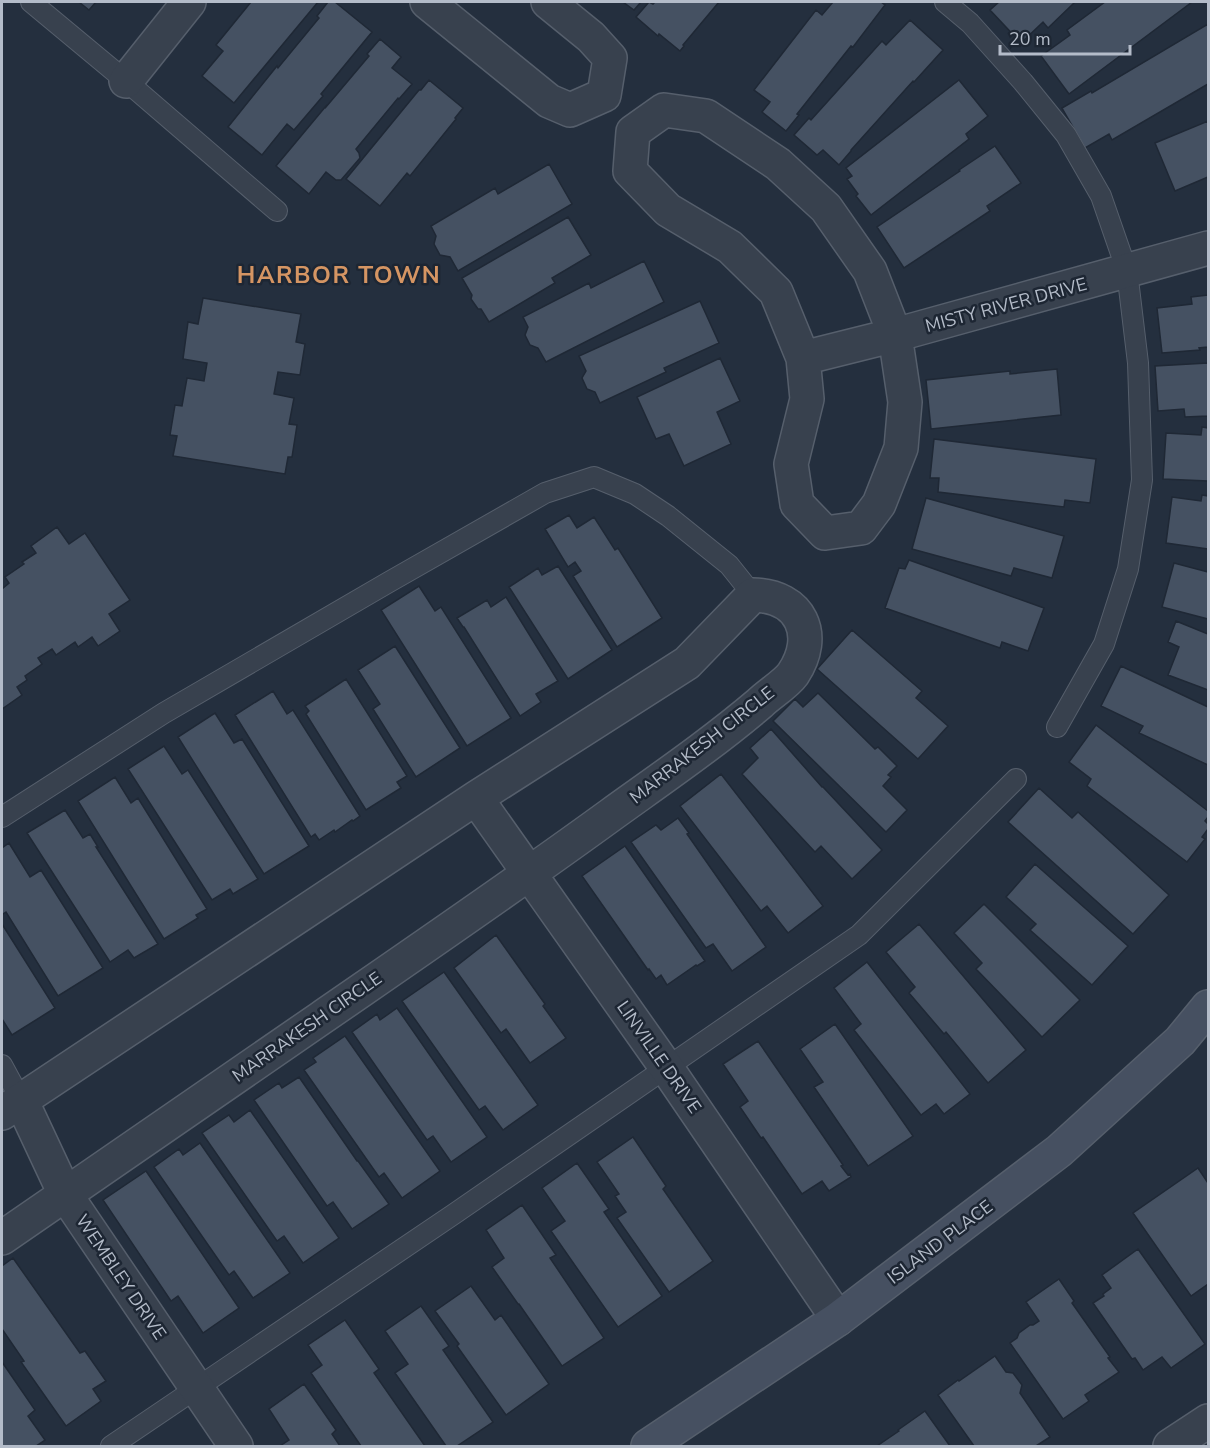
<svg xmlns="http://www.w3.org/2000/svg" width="1210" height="1448" font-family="'Nunito Sans',sans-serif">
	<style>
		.building { fill: #455162; stroke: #1f2835; stroke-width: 1.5 }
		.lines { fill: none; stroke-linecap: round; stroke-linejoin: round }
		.lane-casing { stroke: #565f6c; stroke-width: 22 }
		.street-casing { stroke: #565f6c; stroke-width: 36 }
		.secondary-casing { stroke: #565f6c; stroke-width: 36 }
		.lane { stroke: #38414e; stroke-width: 20 }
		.street { stroke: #38414e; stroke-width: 33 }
		.secondary { stroke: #465061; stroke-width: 33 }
		.labels { text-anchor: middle; stroke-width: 5; stroke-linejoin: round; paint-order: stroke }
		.street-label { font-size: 18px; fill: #b4bcc9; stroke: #1d2633 }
		.district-label { font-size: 24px; font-weight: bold; letter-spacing: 1.5px; fill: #d59563; stroke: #1d2633 }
	</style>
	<rect width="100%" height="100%" fill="#242f3e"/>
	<path class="building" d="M79 2H96L89 10Z
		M251 2H318L234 103 202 76 223 51 216 45Z
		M328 2H335L372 32 321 94 323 96 294 130 287 124 262 155 228 127 277 66 278 68 319 18 317 16Z
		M623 2H641L634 10Z
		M649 2 653 4 655 2H719L683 45 684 46 680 51 659 34 658 36 636 17Z
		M833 2H881L885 5 853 47 851 46 797 114 799 115 786 131 762 112 770 102 754 90 816 10 822 15Z
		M999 2H1075L1048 28 1043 22 1021 43 990 10Z
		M1105 2H1192L1069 94 1041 56 1070 35 1067 30Z
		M910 20 943 50 914 82 913 81 851 150V151L839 165 823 150 817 155 794 135 809 118 811 120 882 41 886 45Z
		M1208 24V84L1112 140 1109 134 1085 148 1062 108 1091 91 1092 93Z
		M380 39 401 57 392 68 412 84 399 99 398 98 356 149 359 153 360 158 341 180H336L326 172 309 194 276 166 326 106V107L369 56 367 54Z
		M429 80 463 108 455 118 456 119 410 176 407 173 380 206 346 179 419 90H421Z
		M959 80 988 116 966 134 969 139 871 215 856 196 858 194 847 179 852 176 846 168Z
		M1208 121V177L1175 191 1155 143Z
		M995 146 1021 183 987 206 990 211 904 268 877 227 960 171 959 170Z
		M549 164 572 204 458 271 450 257 440 255 434 244 436 236 431 226 495 188 498 194Z
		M568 217 591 255 552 278 555 283 489 322 481 309H478L471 299 472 295 462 278Z
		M644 261 664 302 546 362 538 348 530 345 525 335 528 327 523 317 589 283 591 288Z
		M1208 295V347L1199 348 1200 350 1162 353 1157 308 1192 304 1191 297Z
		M203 298 301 314 296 342 305 344 300 375 278 372 274 394 294 398 289 424 297 425 292 457H288L285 474 173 456 177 436 170 435 175 405 182 406 187 378 204 381 207 363 183 359 188 322 198 324Z
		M700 301 719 343 664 368 666 372 600 403 595 392 587 389 582 378 586 371 579 356Z
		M720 358 740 401 717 412 731 444 684 466 669 434 656 439 637 397Z
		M1208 363V416L1185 417 1184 409 1158 411 1155 366Z
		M1057 369 1061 415 931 429 926 380 1010 371V374Z
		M1202 427 1208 428V481L1163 479 1166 433 1201 435Z
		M934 439 1096 459 1090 503 1065 500 1064 507 938 492 939 478H930Z
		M1202 495 1208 496V549L1166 543 1172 497 1201 501Z
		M926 498 1064 536 1052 578 1014 568 1011 576 912 549Z
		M569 515 577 528 594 517 615 550 618 548 662 618 617 647 573 576 581 571 575 562 568 567 545 529Z
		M57 527 69 544 85 533 130 600 109 614 120 631 98 646 92 637 78 647 75 642 56 655 52 649 38 658 42 664 25 676 27 680 17 687 22 695 2 709V589L9 583 5 577 24 564 22 562 36 553 31 546Z
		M909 560 1044 608 1028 651 1002 642 1000 648 885 608 899 568 905 569Z
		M1174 563 1208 572V619L1162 607Z
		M558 566 612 650 568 679 509 587 538 568 542 575Z
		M419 586 435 611 441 607 511 718 467 746 381 610Z
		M506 597 558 681 536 694 541 702 520 716 464 627H463L457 618 487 600 491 607Z
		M1176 621 1208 634V690L1168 675 1179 647 1168 642Z
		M852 630 922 691 916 698 948 726 918 759 817 669Z
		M395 646 460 748 416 777 373 709 380 704 358 670Z
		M1121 666 1208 707V765L1139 733 1143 726 1101 706Z
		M346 679 407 776 397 782 401 788 366 810 306 714 309 711 305 706Z
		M273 691 287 714 293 710 360 816 353 821 352 820 335 832 334 830 319 840 315 834 311 837 235 715Z
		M818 693 875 749 878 747 897 766 888 775 891 777 883 786 907 810 886 832 773 721 795 699 803 707Z
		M215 713 234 743 242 739 309 846 264 874 178 737Z
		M1096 725 1208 811V817L1205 821 1208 824V829L1202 837 1205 839 1187 862 1087 786 1091 779 1069 762Z
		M771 729 822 787H823L882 850 852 879 821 846 815 852 742 774 758 758 750 748Z
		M164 746 182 774 188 770 258 879 233 894 230 889 212 900 128 769Z
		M721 774 823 906 788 933 767 906 761 911 680 806Z
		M115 777 131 803 138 798 207 909 196 915 198 918 164 939 78 801Z
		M1039 788 1072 818 1078 812 1169 895 1133 934 1008 822Z
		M65 810 83 838 90 834 98 847H96L158 944 134 958 128 950 110 962 27 833Z
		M678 818 689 833 687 834 766 947 732 971 713 944 706 948 631 842 656 825 661 830Z
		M9 843 30 877 41 870 103 968 58 996 6 912 3 914 2 912V848Z
		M625 846 705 961 697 966 696 965 667 985 661 975 656 979 649 969 648 970 582 876Z
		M1035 864 1128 946 1092 985 1030 930 1036 924 1006 897Z
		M984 904 1080 1000 1042 1037 976 969 982 963 954 933Z
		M2 924 55 1008 12 1035 2 1019Z
		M919 924 1026 1050 988 1083 946 1032 944 1034 909 993 915 987 886 952Z
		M496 935 545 1004 543 1006 566 1038 530 1063 506 1029 501 1033 454 968Z
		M867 962 970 1094 944 1114 936 1104 921 1115 854 1030 861 1024 834 988Z
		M444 972 538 1105 503 1130 485 1106 479 1110 402 1001Z
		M397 1008 487 1137 451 1162 433 1136 427 1140 352 1032 377 1014 380 1020Z
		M835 1024 913 1136 868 1166 814 1087 823 1082 800 1049Z
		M345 1036 440 1171 402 1198 384 1173 379 1177 304 1070 316 1062 313 1058Z
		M758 1041 843 1165 841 1166 848 1175 850 1174 851 1177 829 1191 822 1181 802 1194 763 1137 761 1138 740 1107 748 1101 723 1064Z
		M299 1077 357 1161H358L389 1204 352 1229 333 1202 327 1206 254 1100 279 1083 282 1088Z
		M250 1110 339 1238 303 1263 284 1236 277 1241 202 1133 229 1115 234 1122Z
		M633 1137 666 1186 663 1189 713 1261 669 1292 617 1218 626 1212 615 1196 619 1194 597 1162Z
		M200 1143 290 1273 253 1298 234 1271 229 1275 154 1167 179 1149 183 1155Z
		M577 1163 609 1209 604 1212 662 1296 618 1327 551 1231 565 1221 542 1188Z
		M1198 1168 1208 1183V1284L1191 1296 1133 1213Z
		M146 1171 239 1308 203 1333 178 1296 171 1301 103 1200Z
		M522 1205 556 1255 550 1258 604 1338 562 1366 519 1304H518L492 1267 504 1258 486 1230Z
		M1138 1249 1205 1344 1171 1368 1162 1357 1143 1370 1135 1358 1132 1359 1093 1303 1104 1296 1103 1294 1111 1288 1102 1275Z
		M13 1258 80 1353 85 1351 106 1381 93 1389 101 1401 66 1426 21 1362 24 1361 2 1329V1266Z
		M1059 1279 1074 1301 1072 1303 1110 1357 1108 1358 1119 1372 1085 1395 1089 1401 1063 1419 1010 1343 1017 1338 1019 1333 1030 1325H1033L1039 1321 1026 1302Z
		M471 1286 495 1320 501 1315 549 1384 506 1415 457 1346 459 1344 435 1311Z
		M421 1306 449 1346 443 1350 493 1422 457 1446H446L395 1373 408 1364 385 1331Z
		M345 1320 379 1369 374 1373 425 1446H361L311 1373 322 1365 308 1345Z
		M995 1356 1006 1372 1013 1373 1022 1385 1020 1393 1050 1437 1036 1446H974L938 1395 958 1380 959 1381Z
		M2 1362 35 1410 28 1416 45 1440 36 1446H2Z
		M304 1384 336 1430 332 1434 340 1446H280L289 1440 269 1409Z
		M925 1411 950 1446H877L899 1431 898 1430Z"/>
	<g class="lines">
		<g class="lane-casing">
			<path id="lane" d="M31 2 126 81 277 211
				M945 2 970 23 1023 82 1066 135 1101 196 1127 271 1138 363 1142 480 1128 569 1104 644 1057 727
				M2 817 164 713 389 582 545 493 594 477 635 494 668 516 729 565 753 595
				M2 1065 21 1100
				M111 1446 454 1214 859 935 1016 779"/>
		</g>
		<g class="street-casing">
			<path id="street" d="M427 2 549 101 570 110 604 95 610 58 591 37 548 2
				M126 81 189 2
				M664 110 706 116 778 164 826 208 870 271 895 335 905 402 901 448 879 504 861 528 825 533 797 504 791 464 807 399 803 358 776 292 730 247 668 210 630 171 633 132Z
				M803 358 895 335 1208 248
				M476 798 666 1067 838 1319
				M21 1100 65 1194 236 1446
				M2 1113 476 798 687 663 753 595C801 596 819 635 793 674 786 684 769 694 760 703 713 743 662 778 612 814 516 884 418 951 321 1018 214 1091 108 1165 2 1238
				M1170 1446 1208 1421"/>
		</g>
		<g class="secondary-casing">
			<path id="secondary" d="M648 1446 838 1319 1059 1151 1180 1041 1208 1007"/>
		</g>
		<use href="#lane" class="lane"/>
		<use href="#street" class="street"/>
		<use href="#secondary" class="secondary"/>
	</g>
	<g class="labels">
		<g class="street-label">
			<text transform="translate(1006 305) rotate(-15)" y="6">MISTY RIVER DRIVE</text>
			<text transform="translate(702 745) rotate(-38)" y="6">MARRAKESH CIRCLE</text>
			<text transform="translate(307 1027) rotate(-35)" y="6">MARRAKESH CIRCLE</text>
			<text transform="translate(659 1057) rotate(55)" y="6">LINVILLE DRIVE</text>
			<text transform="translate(940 1242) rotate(-37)" y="6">ISLAND PLACE</text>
			<text transform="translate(121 1277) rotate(56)" y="6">WEMBLEY DRIVE</text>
		</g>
		<g class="district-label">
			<text x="339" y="283">HARBOR TOWN</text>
		</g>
	</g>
	<rect width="1210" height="1448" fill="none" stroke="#b4bcc9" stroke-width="6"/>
	<path d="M1000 45v9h130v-9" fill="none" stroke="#b4bcc9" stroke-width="3"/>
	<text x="1009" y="45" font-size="18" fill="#b4bcc9" stroke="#1d2633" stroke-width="4.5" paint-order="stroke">20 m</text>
</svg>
